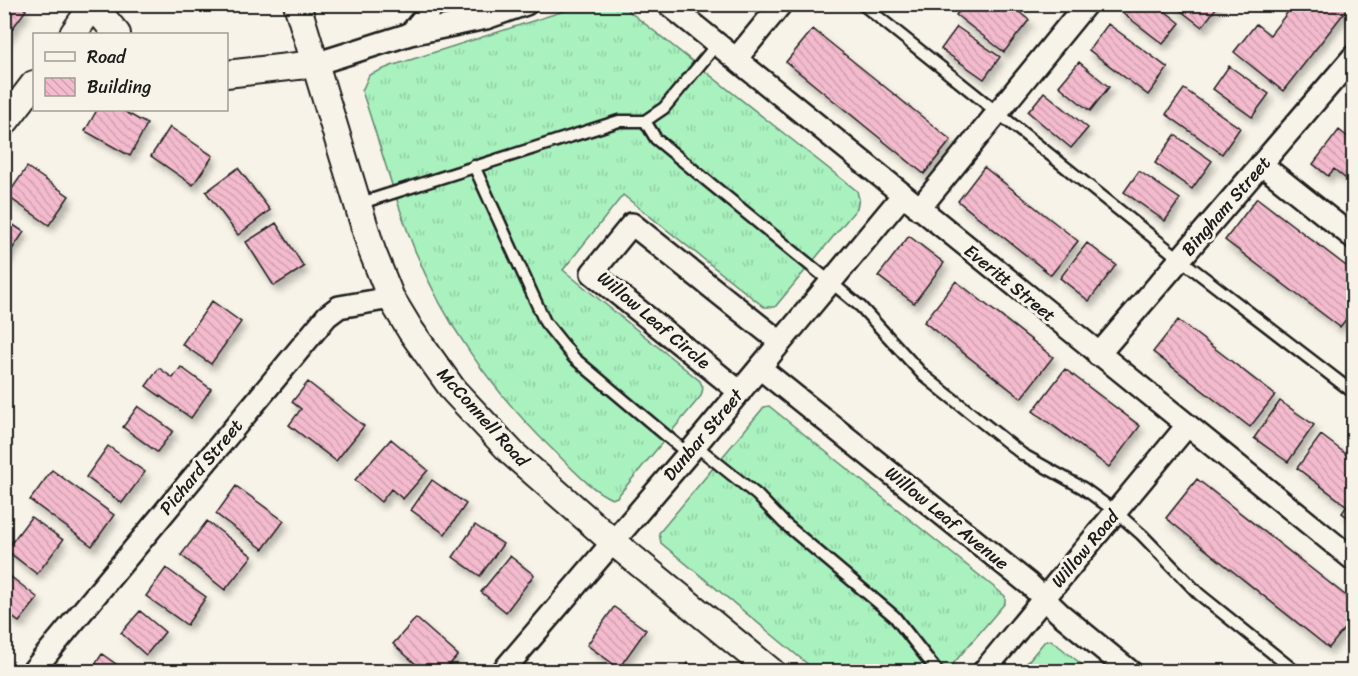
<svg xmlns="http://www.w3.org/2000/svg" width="1358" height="676" font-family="Sriracha,sans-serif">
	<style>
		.grass { fill: url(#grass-tufts); stroke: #62866e; stroke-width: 1.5 }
		.building { fill: url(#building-back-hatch); stroke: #1c1c1c; stroke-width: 1.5; filter: url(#shadow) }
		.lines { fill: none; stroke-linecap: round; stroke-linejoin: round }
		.service-casing { stroke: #1c1c1c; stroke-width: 15 }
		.minor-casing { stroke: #1c1c1c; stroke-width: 26 }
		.tertiary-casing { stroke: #1c1c1c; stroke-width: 30 }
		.service { stroke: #f7f3e8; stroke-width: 10 }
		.minor { stroke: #f7f3e8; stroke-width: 21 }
		.tertiary { stroke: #f7f3e8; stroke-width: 26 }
		.labels { text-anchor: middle; stroke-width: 6; stroke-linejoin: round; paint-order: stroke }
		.street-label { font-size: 18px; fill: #1c1c1c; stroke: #f7f3e8 }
	</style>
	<defs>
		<pattern id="grass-tufts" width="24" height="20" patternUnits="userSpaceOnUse" patternTransform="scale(1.5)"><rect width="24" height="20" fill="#a9f1bf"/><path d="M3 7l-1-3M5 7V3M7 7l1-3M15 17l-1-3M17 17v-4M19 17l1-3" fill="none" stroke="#91cea4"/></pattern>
		<pattern id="building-back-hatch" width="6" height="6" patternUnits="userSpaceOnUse" patternTransform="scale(1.5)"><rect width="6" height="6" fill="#f4bbce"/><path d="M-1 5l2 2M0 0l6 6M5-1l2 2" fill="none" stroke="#d1a0b0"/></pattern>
		<filter id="shadow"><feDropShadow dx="3.5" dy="6" stdDeviation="3" flood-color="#0004"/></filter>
	</defs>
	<rect width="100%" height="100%" fill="#f7f3e8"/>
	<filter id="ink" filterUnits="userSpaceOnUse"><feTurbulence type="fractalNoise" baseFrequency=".0167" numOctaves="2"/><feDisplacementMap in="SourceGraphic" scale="12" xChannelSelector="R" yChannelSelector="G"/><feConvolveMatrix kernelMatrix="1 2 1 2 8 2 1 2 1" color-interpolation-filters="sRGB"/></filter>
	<g filter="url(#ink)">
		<path class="grass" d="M583 5H621L857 191 859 199 857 208 775 307H764L623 195 563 270 700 381 703 388 701 396 617 497 612 499C589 489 570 466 552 449 493 392 442 321 412 243 393 193 379 141 362 91L369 75 391 66Z
			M769 406 1005 596V603L947 671H816L661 543 659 533 764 407Z
			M1051 640 1090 671H1020L1045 641Z"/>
		<path class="building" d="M4 4H17L26 10 4 40Z
			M965 4H1009L1029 20 1004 52 956 15Z
			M1126 4H1156L1180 23 1163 44 1120 11Z
			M1172 4H1219L1202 27Z
			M1294 4H1351L1283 91 1234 52 1256 24 1270 35Z
			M1108 24 1168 68 1148 95 1089 50Z
			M957 27 1000 57 984 79 941 49Z
			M813 29 951 140 924 174 786 62Z
			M1079 62 1109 87 1090 111 1059 86Z
			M1229 66 1269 94 1252 117 1213 89Z
			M1184 89 1240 128 1222 154 1166 114Z
			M1044 92 1088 128 1071 148 1028 112Z
			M97 110H122L147 124 130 156 85 131Z
			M170 127 213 156 193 185 151 156Z
			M1339 130 1354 142 1351 183 1334 169 1328 176 1313 164Z
			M1175 135 1212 161 1192 189 1155 163Z
			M27 167 69 196 49 225 7 196Z
			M984 167 1078 241 1051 275 958 201Z
			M238 168 270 210 238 235 206 192Z
			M1139 171 1180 199 1165 221 1124 192Z
			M1257 198 1354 272V309L1340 327 1225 240Z
			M4 219 24 232 4 261Z
			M276 223 304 267 274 286 246 242Z
			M909 236 944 263 914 303 878 276Z
			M1087 243 1116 265 1089 301 1060 278Z
			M956 281 1053 357 1021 398 924 322Z
			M212 301 241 322 211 364 182 344Z
			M1178 320 1275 395 1250 427 1153 352Z
			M181 367 211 389 191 418 146 386 159 368 173 378Z
			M1065 369 1140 426 1109 467 1033 411Z
			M308 382 364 426 336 461 289 425 301 409 292 402Z
			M1280 401 1314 425 1288 462 1254 438Z
			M138 406 173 431 157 452 123 427Z
			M1321 435 1354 460V522L1342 513 1347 506 1297 468Z
			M391 439 428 470 403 499 391 489 381 502 355 480Z
			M108 446 145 472 122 503 86 477Z
			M52 470 114 515 92 546 30 500Z
			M1197 479 1354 602V616L1329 648 1166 518Z
			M432 480 466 504 445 534 411 510Z
			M236 486 284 521 263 549 216 514Z
			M31 517 63 540 37 574 6 550Z
			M207 521 252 556 225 590 181 555Z
			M475 525 503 544 480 576 453 557Z
			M510 556 534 575 506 612 481 592Z
			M166 568 206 597 187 625 146 596Z
			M10 576 38 598 19 622 4 611V584Z
			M614 607 646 630 619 668 587 645Z
			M140 611 165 632 146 655 121 633Z
			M416 618 458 655 443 672H425L393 644Z
			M102 654 127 672H90Z
			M688 663 701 672H682Z"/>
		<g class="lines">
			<g class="service-casing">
				<path id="service" d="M862 4 1180 259 1354 393
					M645 121 664 108 717 44
					M474 166 545 322 574 358 688 454
					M358 204 619 121H645L656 139 861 307 923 375 1022 454 1083 488 1116 512 1142 535 1199 594 1296 672
					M695 445 757 495 784 523 894 616 938 672"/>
			</g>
			<g class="minor-casing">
				<path id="minor" d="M668 4 1354 560
					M410 34 435 4
					M736 59 781 4
					M315 64 410 34 486 18 526 4
					M1261 164 1354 238
					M919 209 1086 4
					M1098 355 1354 56
					M760 368 1029 584 1059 613 1131 672
					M740 392 592 273 632 224 780 342
					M32 672 327 316 339 307 391 298
					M502 672 688 454 902 196
					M983 672 1186 427"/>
			</g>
			<g class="tertiary-casing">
				<path id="tertiary" d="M92 4 117 34
					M297 4 372 251 391 298 411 331 454 391 513 454 612 541 772 672
					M73 34 94 4
					M226 74 315 64
					M4 123 34 84"/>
			</g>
			<use href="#service" class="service"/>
			<use href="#minor" class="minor"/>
			<use href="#tertiary" class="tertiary"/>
		</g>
	</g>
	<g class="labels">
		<g class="street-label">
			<text transform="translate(1226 206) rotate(-49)" y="6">Bingham Street</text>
			<text transform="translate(1010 283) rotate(39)" y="6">Everitt Street</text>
			<text transform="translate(654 320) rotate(40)" y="6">Willow Leaf Circle</text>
			<text transform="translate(483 417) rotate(48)" y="6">McConnell Road</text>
			<text transform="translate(703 435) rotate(-50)" y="6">Dunbar Street</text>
			<text transform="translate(201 467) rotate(-50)" y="6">Pichard Street</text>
			<text transform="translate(947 518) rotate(39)" y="6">Willow Leaf Avenue</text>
			<text transform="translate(1085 549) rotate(-50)" y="6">Willow Road</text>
		</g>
	</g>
	<rect width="1358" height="676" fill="none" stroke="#f7f3e8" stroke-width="24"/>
	<rect x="12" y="12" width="1334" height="652" fill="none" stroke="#1c1c1c" stroke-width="2" filter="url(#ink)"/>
	<rect x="33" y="33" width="195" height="78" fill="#f7f3e8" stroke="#9f9d96" stroke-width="1.5"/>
	<rect x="45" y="52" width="30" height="9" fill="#f7f3e8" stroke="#9f9d96" stroke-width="1.5"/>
	<text x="87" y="63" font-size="18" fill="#1c1c1c">Road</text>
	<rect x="45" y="78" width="30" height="18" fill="url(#building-back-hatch)" stroke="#9f9d96" stroke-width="1.5"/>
	<text x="87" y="93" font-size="18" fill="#1c1c1c">Building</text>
</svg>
